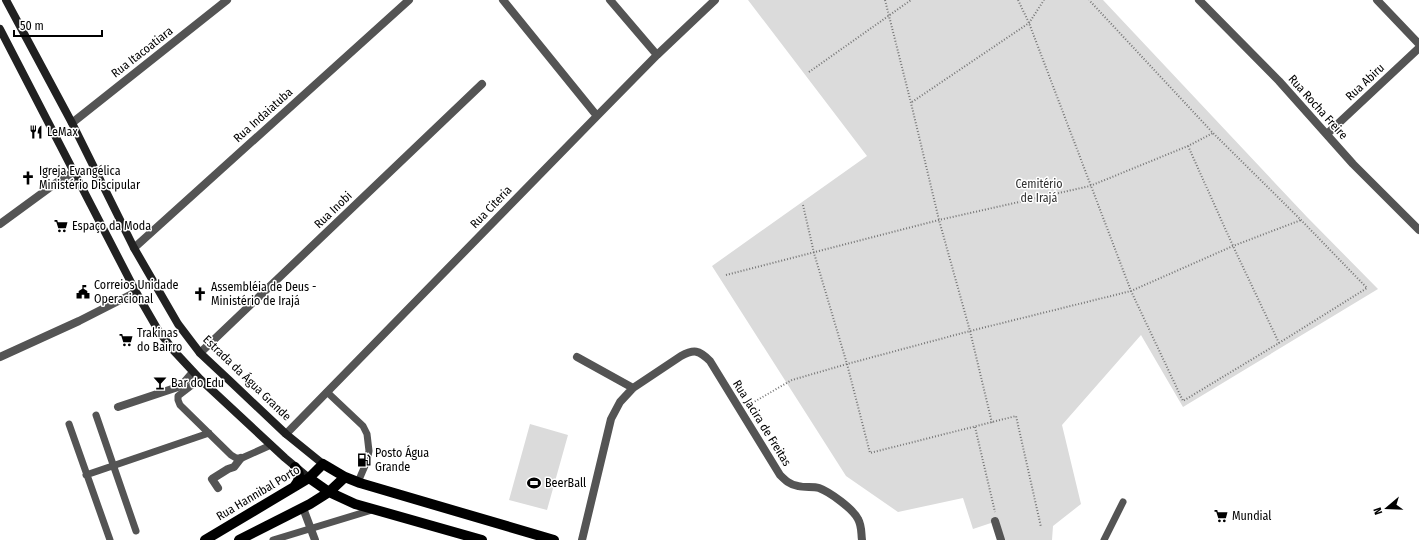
<svg xmlns="http://www.w3.org/2000/svg" width="1419" height="540" font-family="'Fira Sans Condensed',sans-serif">
	<style>
		.green { fill: #dbdbdb }
		.lines { fill: none; stroke-linecap: round; stroke-linejoin: round }
		.path { stroke: #767676; stroke-width: 2; stroke-dasharray: 1 2; stroke-linecap: butt }
		.service { stroke: #545454; stroke-width: 7 }
		.minor { stroke: #545454; stroke-width: 8 }
		.secondary { stroke: #212121; stroke-width: 8 }
		.primary { stroke: #000; stroke-width: 10 }
		.labels { text-anchor: middle; stroke-width: 3; stroke-linejoin: round; paint-order: stroke }
		.street-label { font-size: 12px; fill: #000; stroke: #fff }
		.poi-label { font-size: 12px; fill: #000; stroke: #fff; text-anchor: start }
		.park-label { font-size: 12px; fill: #323232; stroke: #fff }
	</style>
	<rect width="100%" height="100%" fill="#fff"/>
	<path class="green" d="M748 0H1103L1307 217 1378 289 1183 407 1141 335 1062 425 1081 504 1053 526 1052 540H1003L997 521 973 529 963 498 898 512 846 476 712 266 867 156Z
		M530 424 568 435 547 510 509 500Z"/>
	<g class="lines">
		<path class="path" d="M885 0 911 103 939 220 970 331 992 423
			M1018 0 1029 23 1131 291 1183 401 1279 343 1367 288 1301 220 1213 133 1089 0
			M809 72 911 0
			M912 102 1029 23 1044 0
			M1188 146 1233 246 1279 343
			M803 205 814 253 847 364 870 453 1016 416 1041 527
			M726 275 939 220 1090 186 1188 146 1213 133
			M747 406 792 380 847 364 970 331 1131 291 1233 246 1301 220
			M975 427 995 512"/>
		<path class="service" d="M200 379 178 396V400L180 405 231 455 236 458H242L271 445
			M327 392 363 426 367 434 369 451 367 461 358 482
			M96 415 136 531
			M69 424 110 540
			M86 475 209 433
			M273 540 372 510
			M1104 540 1123 502"/>
		<path class="minor" d="M503 0 597 116
			M610 0 657 55
			M1199 0 1279 81 1353 164 1419 230
			M1377 0 1419 44
			M72 123 227 0
			M1327 134 1419 48
			M0 224 56 183 74 172
			M134 248 409 0
			M200 353 482 84
			M0 357 79 321 136 292
			M577 357 633 388
			M118 407 181 386 193 372
			M286 434 597 116 657 55 715 0
			M218 488 212 479 228 469 234 467 241 458
			M303 508 315 540
			M995 521 1001 540
			M582 540 611 419 620 402 633 388 681 356C694 349 699 350 710 361L780 475C785 480 790 485 798 486 805 488 813 486 819 488 830 492 853 509 858 519 862 526 861 533 862 540"/>
		<path class="secondary" d="M6 0 72 123 134 248 178 324 200 353 231 382 286 434 323 464
			M0 29 136 292 158 330 174 351 200 379 285 458 309 478"/>
		<path class="primary" d="M309 478 329 492 355 504 482 540
			M294 487C300 480 301 474 295 467
			M205 540 294 487 309 478 323 464 345 477 360 483 554 540
			M239 540 310 504 329 492 345 477"/>
	</g>
	<defs>
		<g id="restaurant-bare" transform="scale(1.08)"><path d="M-5-6h1v4h1v-4h1v4h1v-4h1v5L-1.5 .5V6h-2V.5L-5-1ZM5-6V6H3V1.5H1.5Q1.5-4 5-6Z" fill="#000" stroke="#fff" stroke-width="2.5" paint-order="stroke"/></g>
		<g id="church-bare" transform="scale(1.08)"><path d="M-1.2-6h2.4v3.5h3.3v2.4h-3.3V6h-2.4V-.1h-3.3v-2.4h3.3Z" fill="#000" stroke="#fff" stroke-width="2.5" paint-order="stroke"/></g>
		<g id="supermarket-bare" transform="scale(1.08)"><path d="M-6-5.5h2.5l.6 2H6L4.5 2H-2.5L-4.4-4H-6ZM-1.5 3.2a1.3 1.3 0 1 0 .1 0ZM3 3.2a1.3 1.3 0 1 0 .1 0Z" fill="#000" stroke="#fff" stroke-width="2.5" paint-order="stroke"/></g>
		<g id="civic-bare" transform="scale(1.08)"><path d="M-.6-6.5H3V-4.5H.6V-3L4-1V1h2V6H-6V1h2V-1L-.6-3ZM-1.2 2.5V6h2.4V2.5Z" fill="#000" stroke="#fff" stroke-width="2.5" paint-order="stroke"/></g>
		<g id="bar-bare" transform="scale(1.08)"><path d="M-6-5H6L.8 .8V4.5H3.5V6h-7V4.5H-.8V.8Z" fill="#000" stroke="#fff" stroke-width="2.5" paint-order="stroke"/></g>
		<g id="fuel-bare" transform="scale(1.08)"><path d="M-5.5-6h7V0h2V4h1.3V-2.5L3-4.5l.8-.8L6-3V5H2.5V1h-1V6h-7ZM-4.2-4.7v3.2H.2V-4.7Z" fill="#000" stroke="#fff" stroke-width="2.5" paint-order="stroke"/></g>
		<g id="stadium-bare" transform="scale(1.08)"><path d="M0-5a6.5 5 0 1 0 0 10a6.5 5 0 1 0 0-10ZM-3.5-1.8h7v3.6h-7Z" fill="#000" stroke="#fff" stroke-width="2.5" paint-order="stroke"/></g>
	</defs>
	<g fill-rule="evenodd">
		<use href="#restaurant-bare" x="36" y="132"/>
		<use href="#church-bare" x="28" y="178"/>
		<use href="#supermarket-bare" x="61" y="226"/>
		<use href="#civic-bare" x="83" y="292"/>
		<use href="#church-bare" x="200" y="294"/>
		<use href="#supermarket-bare" x="126" y="340"/>
		<use href="#bar-bare" x="160" y="383"/>
		<use href="#fuel-bare" x="364" y="460"/>
		<use href="#stadium-bare" x="534" y="483"/>
		<use href="#supermarket-bare" x="1221" y="516"/>
	</g>
	<g class="labels">
		<g class="street-label">
			<text transform="translate(142 52) rotate(-38)" y="4">Rua Itacoatiara</text>
			<text transform="translate(1365 82) rotate(-43)" y="4">Rua Abiru</text>
			<text transform="translate(1318 107) rotate(48)" y="4">Rua Rocha Freire</text>
			<text transform="translate(263 115) rotate(-42)" y="4">Rua Indaiatuba</text>
			<text transform="translate(491 207) rotate(-46)" y="4">Rua Citeria</text>
			<text transform="translate(333 210) rotate(-44)" y="4">Rua Inobi</text>
			<text transform="translate(247 378) rotate(44)" y="4">Estrada da Água Grande</text>
			<text transform="translate(762 423) rotate(58)" y="4">Rua Jacira de Freitas</text>
			<text transform="translate(258 493) rotate(-31)" y="4">Rua Hannibal Porto</text>
		</g>
		<g class="poi-label">
			<text x="47" y="136">LeMax</text>
			<text x="39" y="175">Igreja Evangélica<tspan x="39" dy="14">Ministério Discipular</tspan></text>
			<text x="72" y="230">Espaço da Moda</text>
			<text x="94" y="289">Correios Unidade<tspan x="94" dy="14">Operacional</tspan></text>
			<text x="211" y="291">Assembléia de Deus -<tspan x="211" dy="14">Ministério de Irajá</tspan></text>
			<text x="137" y="337">Trakinas<tspan x="137" dy="14">do Bairro</tspan></text>
			<text x="171" y="387">Bar do Edu</text>
			<text x="375" y="457">Posto Água<tspan x="375" dy="14">Grande</tspan></text>
			<text x="545" y="487">BeerBall</text>
			<text x="1232" y="520">Mundial</text>
		</g>
		<g class="park-label">
			<text x="1039" y="188">Cemitério<tspan x="1039" dy="14">de Irajá</tspan></text>
		</g>
	</g>
	<g transform="translate(1387 508) rotate(251)" stroke="#ffffff" stroke-width="3" paint-order="stroke">
	<path d="M0-3L7 15L0 10L-7 15Z" fill="#000000"/>
	<text y="-6" font-size="11" font-weight="bold" text-anchor="middle" fill="#000000">N</text>
	</g>
	<path d="M14 30v6h88v-6" fill="none" stroke="#000000" stroke-width="2"/>
	<text x="20" y="30" font-size="12" fill="#000000" stroke="#ffffff" stroke-width="3" paint-order="stroke">50 m</text>
</svg>
